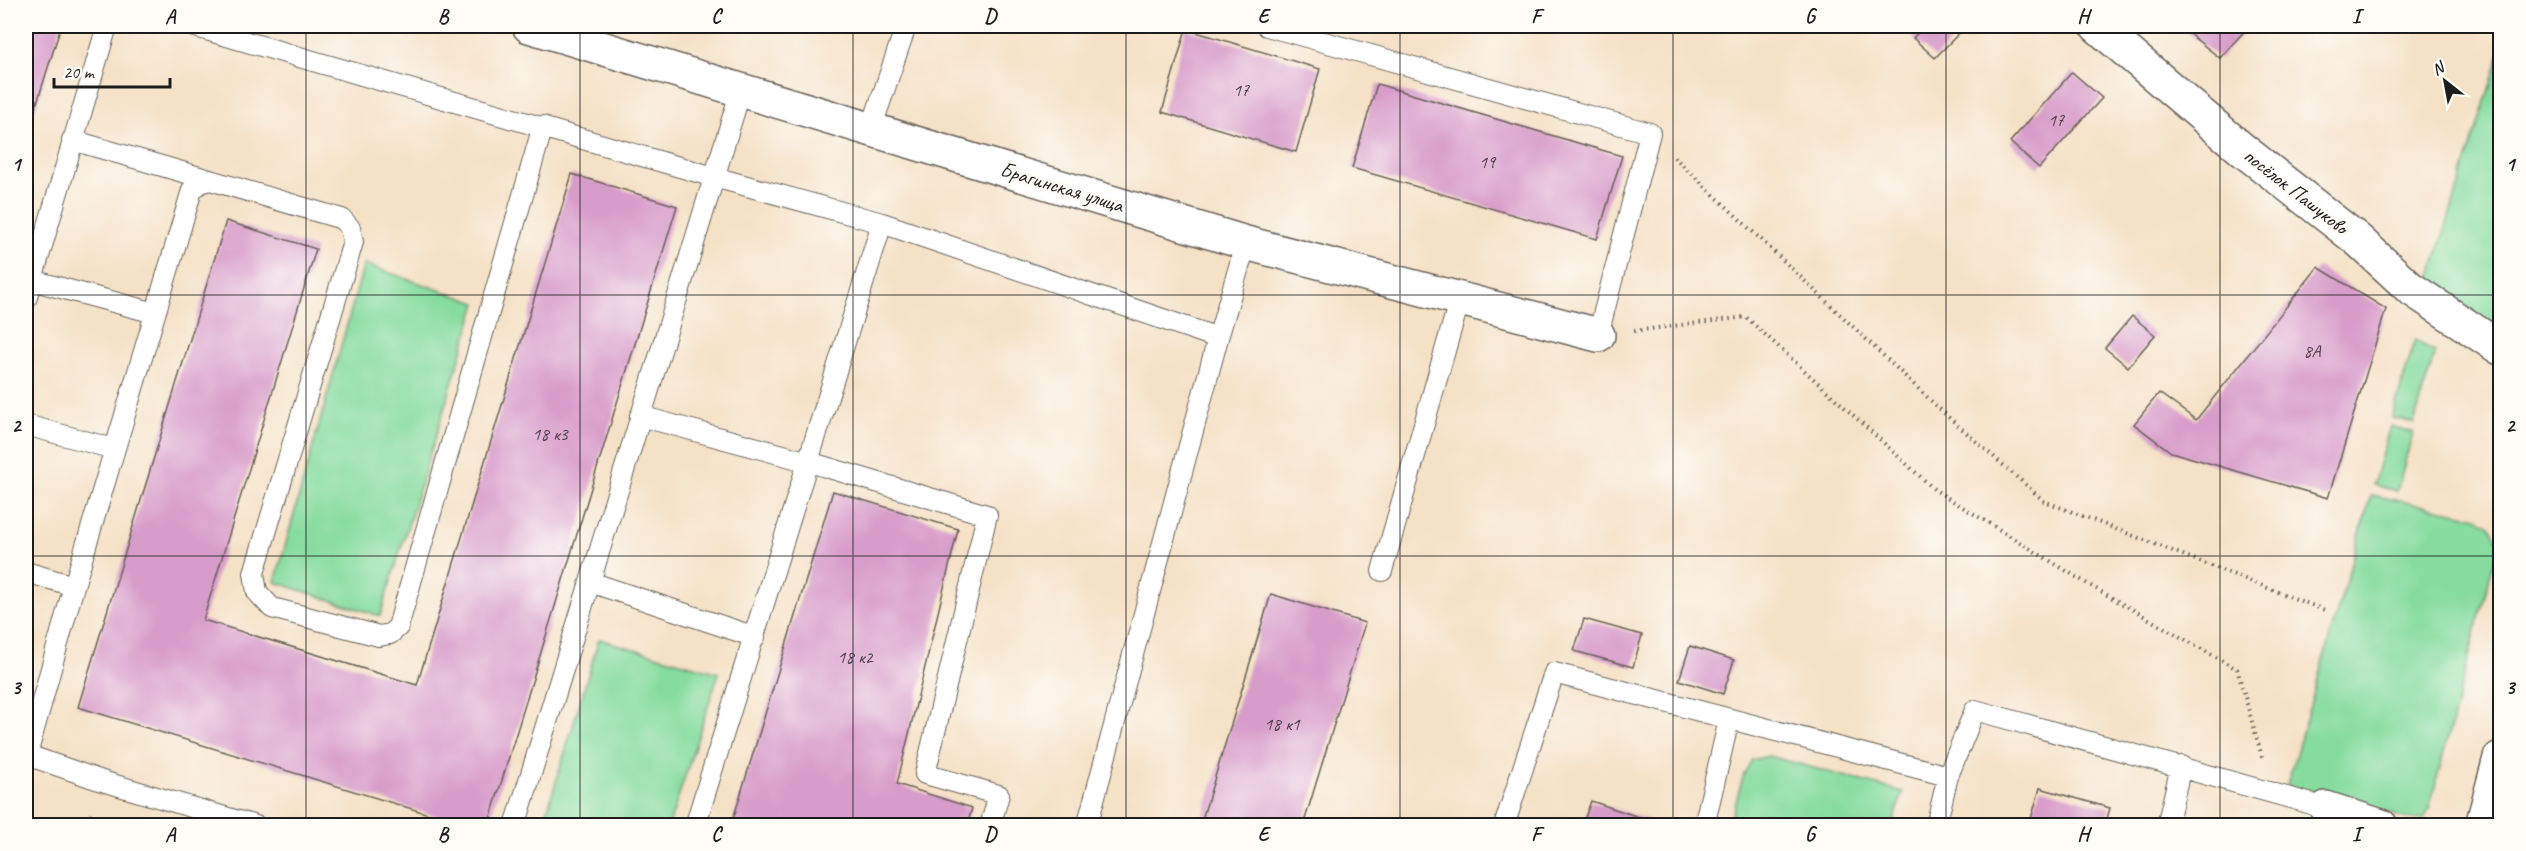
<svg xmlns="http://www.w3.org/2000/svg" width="2526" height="851" font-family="Caveat,sans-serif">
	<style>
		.green { fill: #86dc9f; stroke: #517c5e; stroke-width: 1.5 }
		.building { fill: #d89cca }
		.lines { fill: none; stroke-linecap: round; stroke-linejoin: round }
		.service-casing { stroke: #686158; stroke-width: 22 }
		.minor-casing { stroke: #686158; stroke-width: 36 }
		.tertiary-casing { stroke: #686158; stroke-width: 36 }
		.path { stroke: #686158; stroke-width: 4; stroke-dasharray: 1.5 4.5; stroke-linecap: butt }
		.service { stroke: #fff; stroke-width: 20 }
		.minor { stroke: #fff; stroke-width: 33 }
		.tertiary { stroke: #fff; stroke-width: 33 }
		.grid { fill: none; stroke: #1c1c1c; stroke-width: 1.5; stroke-opacity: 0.55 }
		.labels { text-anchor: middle; stroke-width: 6; stroke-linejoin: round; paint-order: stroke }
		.number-label { font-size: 18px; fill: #4b3c48 }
		.street-label { font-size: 21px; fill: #1c1c1c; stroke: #fdfcf7 }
		.neatline { fill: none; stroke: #1c1c1c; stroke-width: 2 }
		.grid-label { font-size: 20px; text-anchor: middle; font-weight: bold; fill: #1c1c1c }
	</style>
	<rect width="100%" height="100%" fill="#fdfcf7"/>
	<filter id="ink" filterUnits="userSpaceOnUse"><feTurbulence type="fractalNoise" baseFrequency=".0167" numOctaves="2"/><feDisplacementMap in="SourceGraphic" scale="12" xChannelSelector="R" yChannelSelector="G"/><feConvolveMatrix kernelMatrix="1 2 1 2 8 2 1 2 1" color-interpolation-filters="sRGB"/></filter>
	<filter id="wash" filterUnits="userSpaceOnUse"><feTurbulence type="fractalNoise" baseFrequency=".008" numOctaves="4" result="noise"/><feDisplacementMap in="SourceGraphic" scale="24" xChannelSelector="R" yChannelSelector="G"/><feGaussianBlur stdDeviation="1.35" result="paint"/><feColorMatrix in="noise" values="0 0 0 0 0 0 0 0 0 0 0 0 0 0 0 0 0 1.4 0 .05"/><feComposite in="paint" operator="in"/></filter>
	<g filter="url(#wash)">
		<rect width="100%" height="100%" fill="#f5e1c6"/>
		<path class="green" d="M2500 53V334L2428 285Z
			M364 264 477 303 380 616 275 582Z
			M2415 340 2435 352 2414 423 2392 418Z
			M2390 426 2413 432 2397 491 2373 485Z
			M2371 495 2477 517 2489 525 2499 542 2429 809 2424 819 2412 820 2287 785Z
			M599 639 719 673 669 825H543Z
			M1769 756 1903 792 1892 825H1729L1744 774 1752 760Z"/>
		<g id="blocks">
			<path class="building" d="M26 26H61L26 138Z
				M1924 26H1966L1935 58 1913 38Z
				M2179 26H2249L2220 58Z
				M1186 29 1320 69 1296 152 1162 112Z
				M2072 72 2102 98 2039 168 2010 142Z
				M1377 84 1622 156 1597 239 1352 168Z
				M572 174 677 206 488 826H468L78 707 226 221 316 249 203 620 417 685Z
				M2318 267 2386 309 2328 498 2171 452 2134 424 2159 393 2196 420Z
				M2132 316 2155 335 2128 367 2105 348Z
				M833 491 958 529 897 784 972 808 967 826H731Z
				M1271 594 1365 623 1303 826H1200Z
				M1584 619 1642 635 1633 667 1574 651Z
				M1690 646 1734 660 1723 694 1679 680Z
				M2040 788 2110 808 2105 826H2029Z
				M1591 801 1663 825V826H1582Z"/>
		</g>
	</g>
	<g filter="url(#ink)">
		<use href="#blocks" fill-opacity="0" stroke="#686158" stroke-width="1.5"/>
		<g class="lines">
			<g class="service-casing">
				<path id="service" d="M192 26 714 177 882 223 1218 338
					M1267 26 1650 133 1598 335
					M871 129 906 26
					M72 140 210 180
					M31 280 155 313
					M26 300 107 26
					M640 416 809 462 987 515 925 774 999 795 990 826
					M26 425 114 449
					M1382 571 1460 298
					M26 572 74 586
					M590 582 755 637
					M256 826 102 781 33 757 28 751 74 586 192 190 200 183 210 180 342 219 350 228 353 242 254 573 257 592 272 608 379 636 390 634 398 627 543 126
					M515 826 741 90
					M695 826 882 223
					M1087 826 1218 338 1246 243
					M1504 826 1554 673 1948 776 1975 710 2326 808
					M1704 826 1729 720
					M1936 826 1948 776
					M2167 826 2181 766"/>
			</g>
			<g class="minor-casing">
				<path id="minor" d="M529 26 1246 243 1598 335
					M2097 26 2243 150 2358 240 2410 288 2500 348
					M2326 808 2381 826"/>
			</g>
			<g class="tertiary-casing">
				<path id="tertiary" d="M2482 826 2500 758"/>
			</g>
			<path class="path" d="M1674 157 1945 414 2044 501 2327 611
				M1634 331 1746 317 1935 490 2091 586 2237 669 2263 760
				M87 826 93 809"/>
			<use href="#service" class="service"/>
			<use href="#minor" class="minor"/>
			<use href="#tertiary" class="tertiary"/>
		</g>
	</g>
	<path class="grid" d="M306 26V826M580 26V826M853 26V826M1126 26V826M1400 26V826M1673 26V826M1946 26V826M2220 26V826M26 295H2500M26 556H2500"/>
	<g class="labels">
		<g class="number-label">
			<text x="1241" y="96">17</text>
			<text x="2056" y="126">17</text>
			<text x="1487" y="168">19</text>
			<text x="2312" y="357">8А</text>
			<text x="550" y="440">18 к3</text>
			<text x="855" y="663">18 к2</text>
			<text x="1282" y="730">18 к1</text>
		</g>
		<g class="street-label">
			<text transform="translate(1062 187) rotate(17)" y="7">Брагинская улица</text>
			<text transform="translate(2296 191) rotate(38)" y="7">посёлок Пашуково</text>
		</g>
	</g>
	<rect width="2526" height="851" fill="none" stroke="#fdfcf7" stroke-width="66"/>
	<g transform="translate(2445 81) rotate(329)" stroke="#fdfcf7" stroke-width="4.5" paint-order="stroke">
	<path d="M0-4.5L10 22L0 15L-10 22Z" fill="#1c1c1c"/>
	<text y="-9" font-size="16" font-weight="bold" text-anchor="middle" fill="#1c1c1c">N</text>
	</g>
	<path d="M54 78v9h116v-9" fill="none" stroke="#1c1c1c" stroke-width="3"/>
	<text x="63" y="78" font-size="18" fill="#1c1c1c" stroke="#fdfcf7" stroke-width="4.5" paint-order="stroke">20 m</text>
	<rect x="33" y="33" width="2460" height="785" class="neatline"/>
	<g class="grid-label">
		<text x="170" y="23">A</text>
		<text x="443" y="23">B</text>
		<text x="716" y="23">C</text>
		<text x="990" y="23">D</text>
		<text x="1263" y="23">E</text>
		<text x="1536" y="23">F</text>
		<text x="1810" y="23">G</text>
		<text x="2083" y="23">H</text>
		<text x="2356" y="23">I</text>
		<text x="16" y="171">1</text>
		<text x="2510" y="171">1</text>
		<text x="16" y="432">2</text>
		<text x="2510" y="432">2</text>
		<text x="16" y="694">3</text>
		<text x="2510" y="694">3</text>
		<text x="170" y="841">A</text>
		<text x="443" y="841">B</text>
		<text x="716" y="841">C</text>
		<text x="990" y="841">D</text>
		<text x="1263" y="841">E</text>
		<text x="1536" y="841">F</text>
		<text x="1810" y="841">G</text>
		<text x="2083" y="841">H</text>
		<text x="2356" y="841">I</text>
	</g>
</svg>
